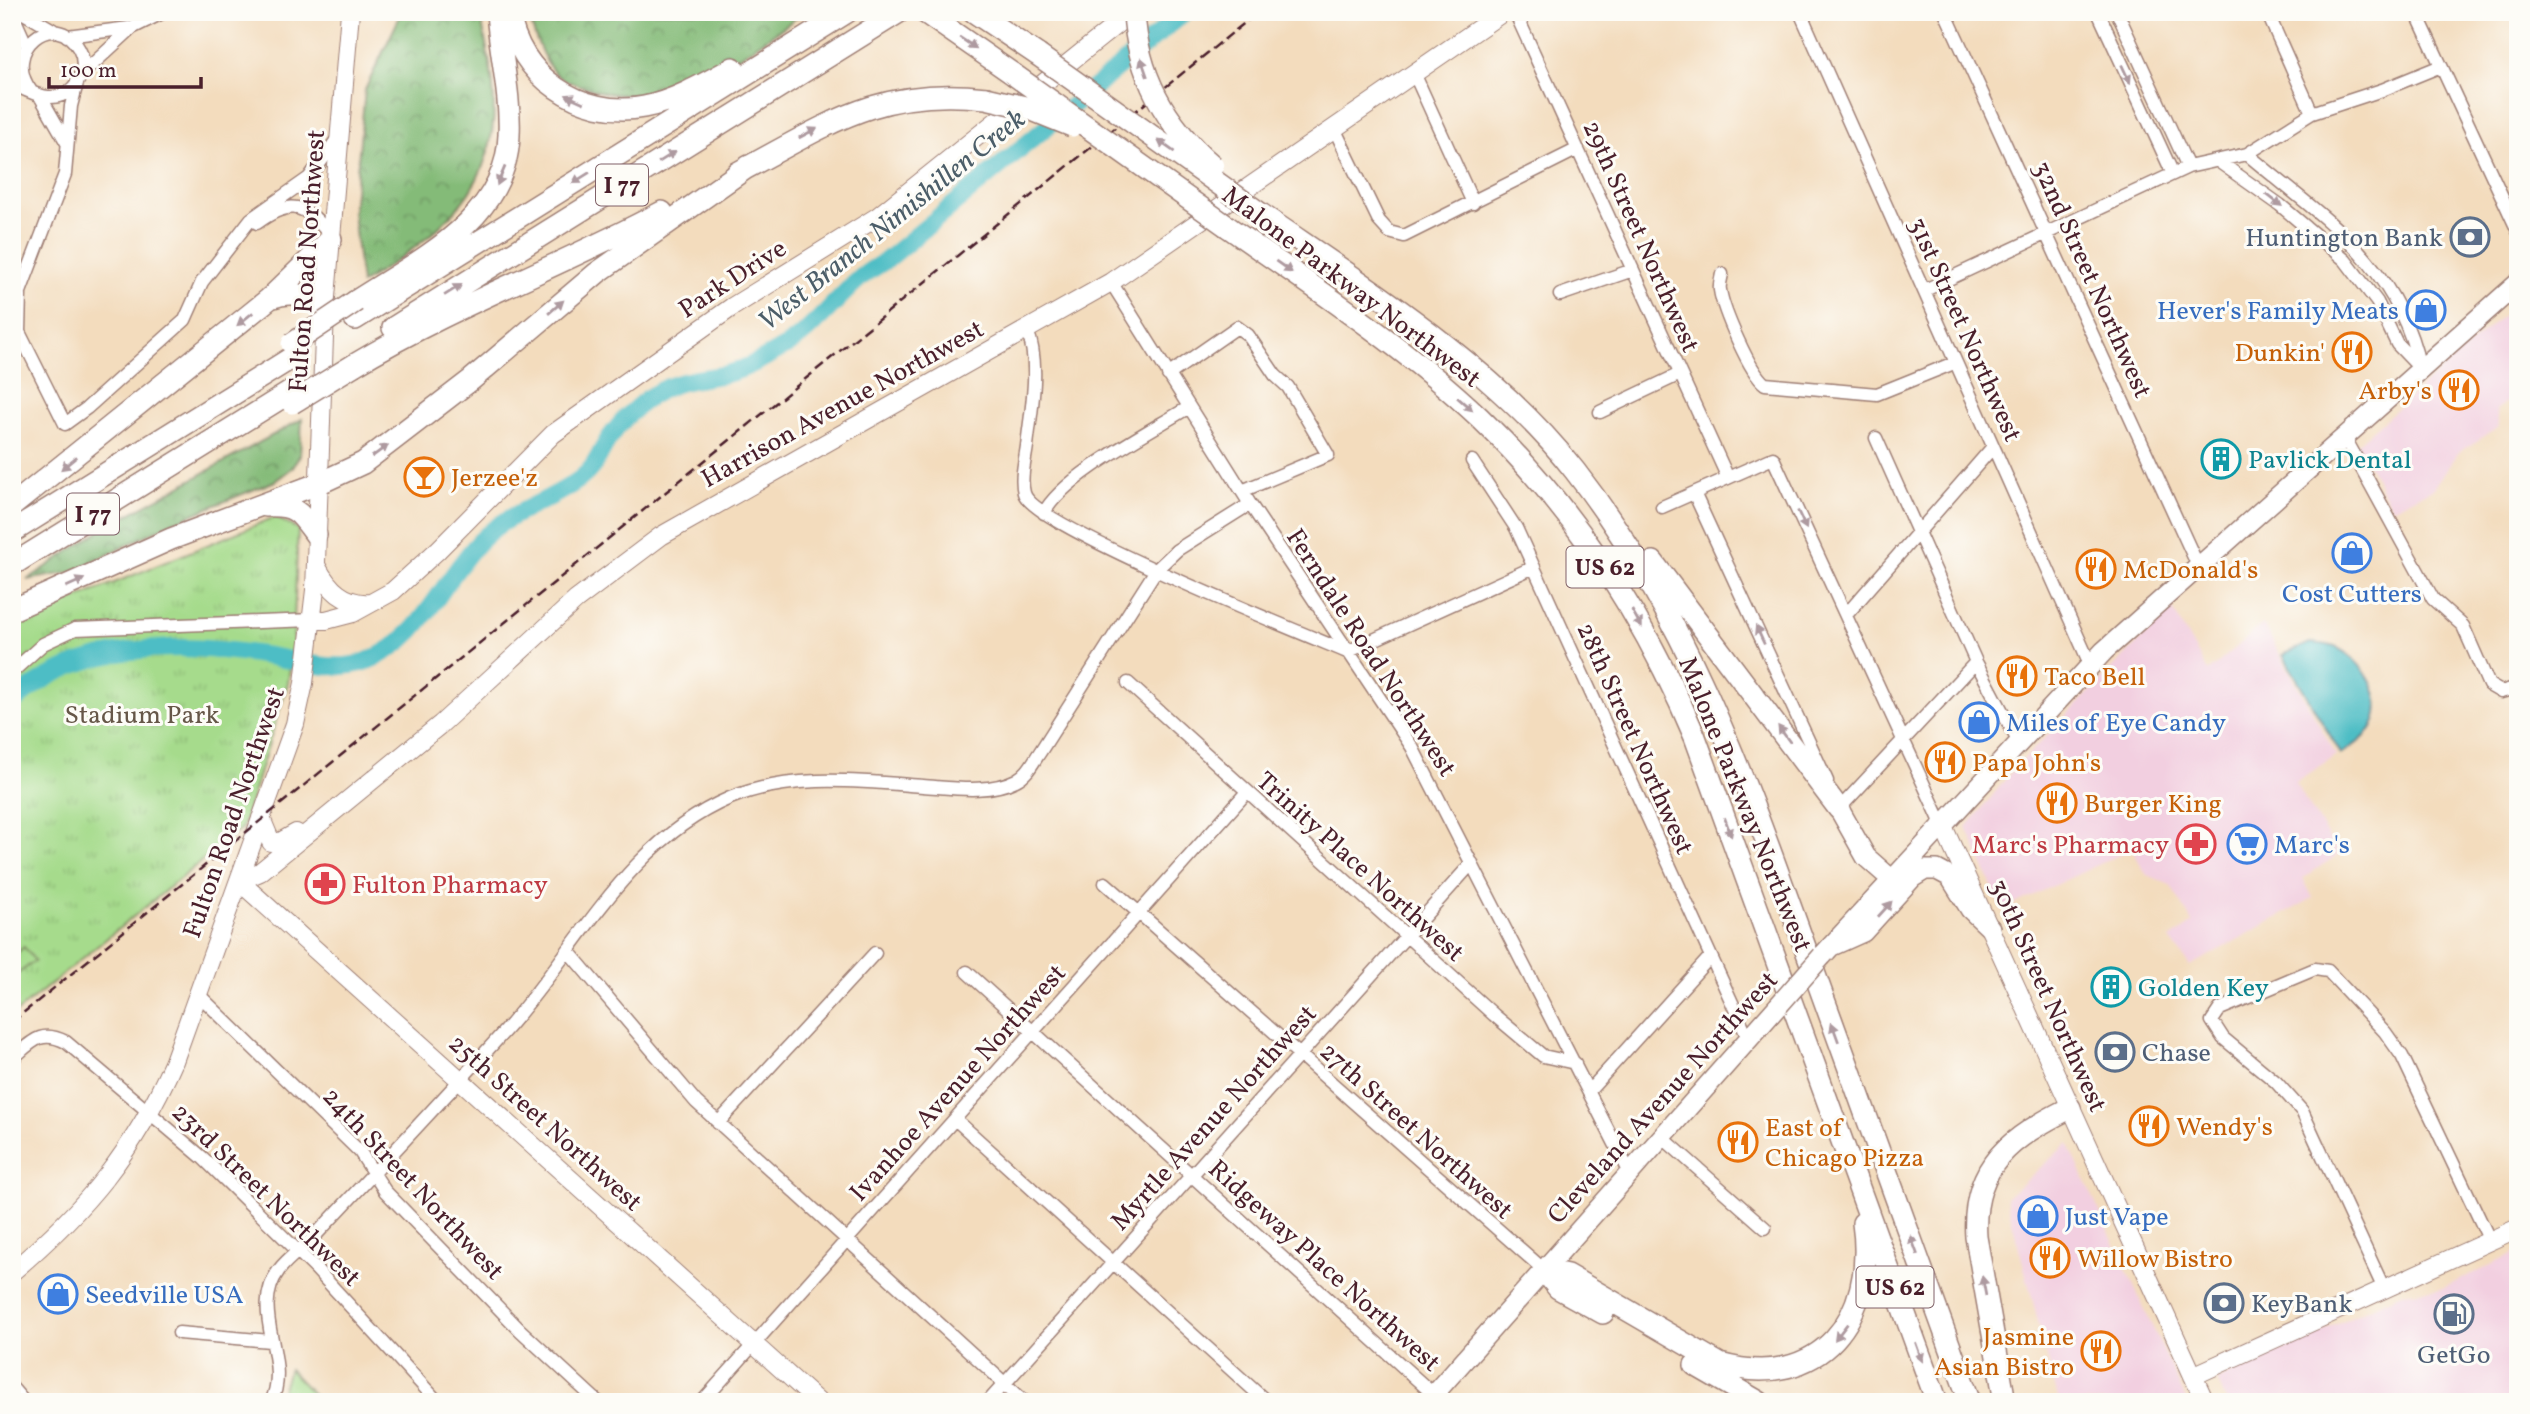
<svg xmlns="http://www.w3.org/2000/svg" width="2530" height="1414" font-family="Vollkorn,serif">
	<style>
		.built { fill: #f2cfe0 }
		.grass { fill: url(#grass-tufts); stroke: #787d5c; stroke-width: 2 }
		.forest { fill: url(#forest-crowns); stroke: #676d52; stroke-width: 2 }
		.pitch { fill: #a6db8c; stroke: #787d5c; stroke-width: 2 }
		.water { fill: #4ebdc5; stroke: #4c6e78; stroke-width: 2 }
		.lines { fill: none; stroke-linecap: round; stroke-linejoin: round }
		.river { stroke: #4ebdc5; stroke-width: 18 }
		.street-casing { stroke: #9e7e74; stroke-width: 15 }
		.secondary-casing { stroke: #9e7e74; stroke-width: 20 }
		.primary-casing { stroke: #9e7e74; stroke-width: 22 }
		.highway-casing { stroke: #9e7e74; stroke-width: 24 }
		.street { stroke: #fff; stroke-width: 12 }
		.secondary { stroke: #fff; stroke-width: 18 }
		.primary { stroke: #fff; stroke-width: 19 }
		.highway { stroke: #fff; stroke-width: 21 }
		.rail { stroke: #4a1f2b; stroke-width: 2.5; stroke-dasharray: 10 5; stroke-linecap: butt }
		.primary-bridge-casing { stroke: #9e7e74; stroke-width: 22; stroke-linecap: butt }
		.highway-bridge-casing { stroke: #9e7e74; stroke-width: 24; stroke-linecap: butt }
		.primary-bridge { stroke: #fff; stroke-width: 19 }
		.highway-bridge { stroke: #fff; stroke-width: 21 }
		.oneway { fill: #ae9aa0 }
		.labels { text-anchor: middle; stroke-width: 6; stroke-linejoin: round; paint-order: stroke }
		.shield { fill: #fdfcf7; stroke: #806168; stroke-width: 2 }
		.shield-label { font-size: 24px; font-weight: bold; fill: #4a1f2b }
		.street-label { font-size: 26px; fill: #4a1f2b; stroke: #fdfcf7 }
		.service-label { font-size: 26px; fill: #4e5e75; stroke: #fdfcf7; text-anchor: start }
		.shop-label { font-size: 26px; fill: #366cbe; stroke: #fdfcf7; text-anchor: start }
		.food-label { font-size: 26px; fill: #c56008; stroke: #fdfcf7; text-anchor: start }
		.culture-label { font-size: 26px; fill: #0d838f; stroke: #fdfcf7; text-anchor: start }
		.park-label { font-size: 26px; fill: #665748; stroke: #fdfcf7 }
		.health-label { font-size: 26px; fill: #be3a42; stroke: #fdfcf7; text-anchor: end }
		.water-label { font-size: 28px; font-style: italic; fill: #4c5e69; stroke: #fdfcf7 }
	</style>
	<defs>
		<pattern id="grass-tufts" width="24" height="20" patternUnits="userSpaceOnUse" patternTransform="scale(1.75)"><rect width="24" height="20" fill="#a6db8c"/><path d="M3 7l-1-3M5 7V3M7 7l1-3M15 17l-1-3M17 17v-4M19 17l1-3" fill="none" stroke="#90bc79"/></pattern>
		<pattern id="forest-crowns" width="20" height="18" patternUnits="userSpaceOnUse" patternTransform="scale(1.75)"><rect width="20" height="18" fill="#84bb78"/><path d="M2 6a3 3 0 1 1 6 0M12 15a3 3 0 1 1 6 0" fill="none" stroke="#6e9763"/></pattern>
	</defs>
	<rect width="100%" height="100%" fill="#fdfcf7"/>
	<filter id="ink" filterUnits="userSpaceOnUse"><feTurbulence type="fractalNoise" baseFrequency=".0143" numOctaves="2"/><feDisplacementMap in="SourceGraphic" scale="14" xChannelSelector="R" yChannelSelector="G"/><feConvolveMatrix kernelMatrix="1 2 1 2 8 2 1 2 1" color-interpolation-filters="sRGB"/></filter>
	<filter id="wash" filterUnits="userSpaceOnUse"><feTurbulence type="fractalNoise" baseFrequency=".00686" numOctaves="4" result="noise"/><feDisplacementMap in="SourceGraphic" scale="28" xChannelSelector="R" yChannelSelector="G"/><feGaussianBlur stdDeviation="1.57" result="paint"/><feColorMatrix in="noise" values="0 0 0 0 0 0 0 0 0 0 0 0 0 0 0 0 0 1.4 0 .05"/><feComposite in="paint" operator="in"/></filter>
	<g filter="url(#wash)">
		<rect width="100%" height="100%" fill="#f3dcbd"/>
		<path class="built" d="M2518 302V393L2496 410 2499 427 2459 452 2434 488 2392 509 2357 444Z
			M2172 608 2208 672 2263 624 2336 755 2295 783 2339 854 2303 878 2313 898 2190 966 2170 939 2193 923 2170 885 2146 874 2132 849 2002 910 1967 827 2013 770Z
			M2068 1143 2187 1402H2059L2006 1198Z
			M2518 1252V1402H2227L2217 1380 2402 1293 2443 1288Z"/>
		<path class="grass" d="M275 517 298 529 293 646 288 683 242 828 12 1016V625Z
			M289 1369 317 1398 321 1402H279Z"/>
		<path class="forest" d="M402 12H481C483 37 491 62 493 87 502 190 439 234 361 284L353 212 365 90Z
			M529 12H805C739 57 665 119 582 86 575 84 567 82 561 78 546 70 531 29 529 12Z
			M302 419 300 455 292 468 275 481 171 523 73 572 27 580 102 529Z"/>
		<path class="pitch" d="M24 947 35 961 12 978V957Z"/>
		<path class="water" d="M2310 643C2319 644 2329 644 2337 648 2362 659 2388 698 2373 725 2367 738 2353 746 2341 754L2283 655Z"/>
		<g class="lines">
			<path class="river" d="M12 704C77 641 178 642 262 655 296 660 334 674 367 661 424 640 441 580 481 540 510 511 548 503 580 479 598 465 598 454 610 437 620 423 633 409 647 399 672 380 696 380 726 374 744 370 763 359 779 350 811 333 832 303 858 280 867 271 878 266 888 259L1185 12"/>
		</g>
	</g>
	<g filter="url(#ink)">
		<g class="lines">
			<g class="street-casing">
				<path id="street" d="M22 12 53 30
					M1515 12 1728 478
					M1800 12 2090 664
					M1945 12 2198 566
					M2098 12 2173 174
					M2117 12 2188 167
					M2267 12 2312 113
					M2416 12 2518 231
					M12 13 25 42
					M67 36 129 28
					M1414 73 1473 203
					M82 74 132 28 164 12
					M77 83 71 106 65 174 20 292 19 332 65 424 87 408 185 320 202 282 251 219 309 178 338 138
					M12 85C24 88 36 96 48 97 73 99 91 71 79 49 55 6 0 50 31 91
					M40 96 67 143
					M1334 128 1379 221 1389 232 1404 236 1578 149
					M2247 154C2325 220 2396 261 2420 368
					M2218 161 2280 205 2345 260 2377 302 2397 344 2420 368
					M257 223C292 197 306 205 331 236
					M1722 274C1721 279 1719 286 1720 290 1723 310 1750 373 1765 384L1877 394 1954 363
					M1111 282 1250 504 1412 747 1630 1173
					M1925 290 2188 167 2247 154 2312 113 2382 90 2441 66
					M1560 295 1633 270
					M1027 330C1041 364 1031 410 1027 446 1025 461 1020 478 1024 493 1032 525 1302 633 1347 652L1534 567
					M1168 375 1237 327 1248 335 1275 375 1288 387 1328 455 1242 491
					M1600 412 1680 374
					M2344 436 2433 599 2463 626 2489 685 2501 692 2518 687
					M1876 438 1976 662 2018 741
					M1472 461 1516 528 1749 1040
					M1694 493 1827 781
					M1662 507 1773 458 1942 824
					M1044 513C1063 476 1151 431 1189 407
					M1846 615 1992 448
					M12 672 43 644 75 629 313 620
					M1128 683 1494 1015 1543 1056 1575 1063
					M1837 804 1839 809 1976 662
					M1105 883 1544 1270
					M569 952 696 1102 1025 1402
					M967 972 1433 1394
					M198 994 360 1152 385 1191 520 1330 598 1402
					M12 1059C32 1042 40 1029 66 1042L203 1158 316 1269 438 1402
					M1589 1091 1710 957
					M955 1119 1267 1402
					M718 1123 875 953
					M1662 1137 1765 1228
					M2384 1289 2302 1111 2276 1082 2223 1038 2212 1021 2220 1009 2315 969 2328 971 2385 1032 2402 1056 2490 1241
					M179 1333 270 1341
					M12 1388 24 1402
					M271 1402C292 1360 248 1312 279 1270 287 1259 300 1250 311 1240 375 1172 439 1104 501 1035 575 955 624 843 730 798 792 773 858 781 923 786 953 788 988 794 1016 780 1028 774 1033 762 1040 752L1156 570 1177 550 1250 504
					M702 1402 1246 793
					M988 1402 1472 863"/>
			</g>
			<g class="secondary-casing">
				<path id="secondary" d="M317 567C329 589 344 605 370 603
					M313 620H326L353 613 393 591 438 550 553 434 732 307 877 217 1132 12
					M261 818 271 842H280L296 833
					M1942 824 2205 1402
					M239 881 260 872 441 724 576 600 661 536 1111 282 1503 12
					M239 881 818 1402
					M12 1272C86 1209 135 1151 174 1061L295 724 304 683 315 590 325 309 350 12
					M2193 1376 2518 1228"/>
			</g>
			<g class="primary-casing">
				<path id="primary" d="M1839 809 1866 857 1891 879
					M1834 945 1863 932 1912 878 1925 870H1937L1950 877 1970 909 1990 928
					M1822 956 2104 651 2518 283
					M1427 1402 1778 1006"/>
			</g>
			<g class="highway-casing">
				<path id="highway" d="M509 12C518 76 581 119 644 107 675 101 706 83 733 68
					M924 12 1013 74
					M974 12 1038 55
					M737 173C826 126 879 85 986 98
					M1261 214C1368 288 1495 368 1575 471 1694 624 1749 793 1814 972 1865 1115 1918 1258 1970 1402
					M1228 227C1313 287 1403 345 1479 417 1573 507 1644 616 1695 737L1937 1402
					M270 298C294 290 305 294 325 309
					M356 301C417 261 507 220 509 135 511 95 500 53 497 12
					M355 319 847 12
					M393 328 899 12
					M354 365C452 306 561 266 662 212
					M12 506 269 299 331 239
					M266 506C296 504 300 513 316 535
					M12 532 293 357
					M1653 562 1839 809
					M12 565 292 391
					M12 610 171 539 320 483 363 463 471 380 597 273 749 166
					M1544 1270 1567 1275 1720 1364C1820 1392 1877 1317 1863 1223
					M1544 1270 1558 1288 1603 1313
					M1695 1365 1759 1402
					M2005 1402 1976 1237C1971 1165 2012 1137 2070 1108"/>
			</g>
			<use href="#street" class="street"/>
			<use href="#secondary" class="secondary"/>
			<use href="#primary" class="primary"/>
			<use href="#highway" class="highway"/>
			<path class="rail" d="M12 1022 1258 12"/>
			<g class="primary-bridge-casing">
				<path id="primary-bridge" d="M1778 1006 1822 956"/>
			</g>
			<g class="highway-bridge-casing">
				<path id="highway-bridge" d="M1134 12C1137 74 1166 126 1213 166
					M1038 55 1261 214
					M1013 74 1228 227
					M986 98 1025 107 1072 126
					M292 344 356 301
					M292 403 354 365"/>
			</g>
			<use href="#primary-bridge" class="primary-bridge"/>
			<use href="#highway-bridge" class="highway-bridge"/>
		</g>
		<defs><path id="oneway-solid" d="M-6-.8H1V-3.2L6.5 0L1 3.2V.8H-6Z" transform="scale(1.75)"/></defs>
		<g class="oneway">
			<use href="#oneway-solid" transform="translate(968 43) rotate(34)"/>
			<use href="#oneway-solid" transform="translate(1144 67) rotate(-109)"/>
			<use href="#oneway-solid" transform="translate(2126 74) rotate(65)"/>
			<use href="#oneway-solid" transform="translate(575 99) rotate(-156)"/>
			<use href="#oneway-solid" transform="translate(808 133) rotate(-28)"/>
			<use href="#oneway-solid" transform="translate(1166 146) rotate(-145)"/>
			<use href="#oneway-solid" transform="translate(667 157) rotate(-32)"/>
			<use href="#oneway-solid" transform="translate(501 176) rotate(113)"/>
			<use href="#oneway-solid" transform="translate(581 178) rotate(148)"/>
			<use href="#oneway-solid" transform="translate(2274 200) rotate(38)"/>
			<use href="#oneway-solid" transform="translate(1284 267) rotate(35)"/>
			<use href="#oneway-solid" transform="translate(453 290) rotate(-32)"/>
			<use href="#oneway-solid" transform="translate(556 307) rotate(-41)"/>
			<use href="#oneway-solid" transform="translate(245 319) rotate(141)"/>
			<use href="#oneway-solid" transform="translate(1465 404) rotate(41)"/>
			<use href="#oneway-solid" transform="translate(380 451) rotate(-36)"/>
			<use href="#oneway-solid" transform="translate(69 463) rotate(141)"/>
			<use href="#oneway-solid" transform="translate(1802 520) rotate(65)"/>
			<use href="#oneway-solid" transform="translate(75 583) rotate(-24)"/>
			<use href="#oneway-solid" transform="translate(1637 619) rotate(60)"/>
			<use href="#oneway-solid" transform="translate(1760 635) rotate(-115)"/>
			<use href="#oneway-solid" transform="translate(1784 734) rotate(-126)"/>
			<use href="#oneway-solid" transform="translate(1728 827) rotate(70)"/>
			<use href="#oneway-solid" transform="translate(1885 909) rotate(-48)"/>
			<use href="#oneway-solid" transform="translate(1835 1032) rotate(-110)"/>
			<use href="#oneway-solid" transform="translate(1914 1245) rotate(-110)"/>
			<use href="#oneway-solid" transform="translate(1984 1286) rotate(-101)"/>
			<use href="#oneway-solid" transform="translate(1841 1332) rotate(128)"/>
			<use href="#oneway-solid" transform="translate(1919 1352) rotate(70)"/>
		</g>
	</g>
	<defs>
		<g id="bank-ring" transform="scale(2.0125)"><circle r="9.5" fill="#fdfcf7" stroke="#5c6f8a" stroke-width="1.5"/><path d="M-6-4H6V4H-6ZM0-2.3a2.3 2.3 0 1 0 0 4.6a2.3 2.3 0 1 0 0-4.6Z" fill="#5c6f8a"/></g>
		<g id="shop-ring" transform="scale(2.0125)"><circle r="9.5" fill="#fdfcf7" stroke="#3f7fe0" stroke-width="1.5"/><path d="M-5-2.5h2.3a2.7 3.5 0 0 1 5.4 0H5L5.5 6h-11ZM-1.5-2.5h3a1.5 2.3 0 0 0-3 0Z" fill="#3f7fe0"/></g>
		<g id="restaurant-ring" transform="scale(2.0125)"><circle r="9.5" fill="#fdfcf7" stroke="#e8710a" stroke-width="1.5"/><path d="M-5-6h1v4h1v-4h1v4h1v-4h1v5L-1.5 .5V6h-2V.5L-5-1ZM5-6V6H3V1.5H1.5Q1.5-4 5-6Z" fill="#e8710a"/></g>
		<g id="building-ring" transform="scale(2.0125)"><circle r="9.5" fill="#fdfcf7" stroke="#0f9aa8" stroke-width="1.5"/><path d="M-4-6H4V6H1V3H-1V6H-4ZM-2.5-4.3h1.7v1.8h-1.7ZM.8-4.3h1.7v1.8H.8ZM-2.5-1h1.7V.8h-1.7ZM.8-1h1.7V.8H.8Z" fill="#0f9aa8"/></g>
		<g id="bar-ring" transform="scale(2.0125)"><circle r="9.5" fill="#fdfcf7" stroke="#e8710a" stroke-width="1.5"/><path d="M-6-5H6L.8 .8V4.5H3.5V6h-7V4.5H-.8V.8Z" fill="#e8710a"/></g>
		<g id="pharmacy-ring" transform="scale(2.0125)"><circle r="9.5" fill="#fdfcf7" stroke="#e0444e" stroke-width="1.5"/><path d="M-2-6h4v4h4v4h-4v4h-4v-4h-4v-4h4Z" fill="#e0444e"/></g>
		<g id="supermarket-ring" transform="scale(2.0125)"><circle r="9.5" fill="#fdfcf7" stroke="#3f7fe0" stroke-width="1.5"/><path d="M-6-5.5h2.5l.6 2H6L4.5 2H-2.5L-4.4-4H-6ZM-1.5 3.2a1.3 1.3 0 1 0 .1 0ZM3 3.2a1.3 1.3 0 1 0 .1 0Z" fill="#3f7fe0"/></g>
		<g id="fuel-ring" transform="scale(2.0125)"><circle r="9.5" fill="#fdfcf7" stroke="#5c6f8a" stroke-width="1.5"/><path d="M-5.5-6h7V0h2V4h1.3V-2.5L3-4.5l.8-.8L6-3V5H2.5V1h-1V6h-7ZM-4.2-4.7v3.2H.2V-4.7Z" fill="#5c6f8a"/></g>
	</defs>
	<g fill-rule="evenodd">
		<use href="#bank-ring" x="2470" y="237"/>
		<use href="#shop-ring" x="2426" y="310"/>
		<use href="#restaurant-ring" x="2352" y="352"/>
		<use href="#restaurant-ring" x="2459" y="390"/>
		<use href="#building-ring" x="2221" y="459"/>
		<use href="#bar-ring" x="424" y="477"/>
		<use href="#shop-ring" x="2352" y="553"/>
		<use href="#restaurant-ring" x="2096" y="569"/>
		<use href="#restaurant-ring" x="2017" y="676"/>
		<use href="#shop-ring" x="1979" y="722"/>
		<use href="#restaurant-ring" x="1945" y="762"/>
		<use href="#restaurant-ring" x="2057" y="803"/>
		<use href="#pharmacy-ring" x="2196" y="844"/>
		<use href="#supermarket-ring" x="2247" y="844"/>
		<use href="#pharmacy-ring" x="325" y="884"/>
		<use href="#building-ring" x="2111" y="987"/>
		<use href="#bank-ring" x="2115" y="1052"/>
		<use href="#restaurant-ring" x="2149" y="1126"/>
		<use href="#restaurant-ring" x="1738" y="1142"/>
		<use href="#shop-ring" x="2038" y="1216"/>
		<use href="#restaurant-ring" x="2050" y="1258"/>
		<use href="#shop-ring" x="58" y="1294"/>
		<use href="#bank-ring" x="2224" y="1303"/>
		<use href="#fuel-ring" x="2454" y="1314"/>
		<use href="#restaurant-ring" x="2101" y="1351"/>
	</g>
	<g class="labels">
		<g class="shield">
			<rect x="596" y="164.5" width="52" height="41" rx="5"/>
			<rect x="67" y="493.5" width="52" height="41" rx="5"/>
			<rect x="1566.5" y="546.5" width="77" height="41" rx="5"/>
			<rect x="1856.5" y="1266.5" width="77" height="41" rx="5"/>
		</g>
		<g class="shield-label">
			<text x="622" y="193">I 77</text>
			<text x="93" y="522">I 77</text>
			<text x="1605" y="575">US 62</text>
			<text x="1895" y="1295">US 62</text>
		</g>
		<g class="street-label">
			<text transform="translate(1642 236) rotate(66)" y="9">29th Street Northwest</text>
			<text transform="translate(306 261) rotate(-86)" y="9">Fulton Road Northwest</text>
			<text transform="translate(732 278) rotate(-33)" y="9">Park Drive</text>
			<text transform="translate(2093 279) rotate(66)" y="9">32nd Street Northwest</text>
			<text transform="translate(1352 286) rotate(37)" y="9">Malone Parkway Northwest</text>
			<text transform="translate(1966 329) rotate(66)" y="9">31st Street Northwest</text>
			<text transform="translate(842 403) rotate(-29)" y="9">Harrison Avenue Northwest</text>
			<text transform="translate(1372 652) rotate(57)" y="9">Ferndale Road Northwest</text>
			<text transform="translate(1636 738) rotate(66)" y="9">28th Street Northwest</text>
			<text transform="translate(1746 804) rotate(68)" y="9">Malone Parkway Northwest</text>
			<text transform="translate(233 812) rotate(-71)" y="9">Fulton Road Northwest</text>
			<text transform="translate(1361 866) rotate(42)" y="9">Trinity Place Northwest</text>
			<text transform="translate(2049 995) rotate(66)" y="9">30th Street Northwest</text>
			<text transform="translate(957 1082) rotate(-48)" y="9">Ivanhoe Avenue Northwest</text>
			<text transform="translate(1662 1097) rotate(-48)" y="9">Cleveland Avenue Northwest</text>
			<text transform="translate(1213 1117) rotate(-48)" y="9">Myrtle Avenue Northwest</text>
			<text transform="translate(546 1122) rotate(42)" y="9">25th Street Northwest</text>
			<text transform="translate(1417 1130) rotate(42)" y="9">27th Street Northwest</text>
			<text transform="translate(414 1183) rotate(47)" y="9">24th Street Northwest</text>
			<text transform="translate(267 1194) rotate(44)" y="9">23rd Street Northwest</text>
			<text transform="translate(1325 1265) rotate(42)" y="9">Ridgeway Place Northwest</text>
		</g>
		<g class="service-label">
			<text x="2443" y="246" text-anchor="end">Huntington Bank</text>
			<text x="2142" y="1061">Chase</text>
			<text x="2251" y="1312">KeyBank</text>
			<text x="2454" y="1363" text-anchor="middle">GetGo</text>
		</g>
		<g class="shop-label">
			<text x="2399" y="319" text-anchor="end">Hever's Family Meats</text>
			<text x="2352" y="602" text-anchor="middle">Cost Cutters</text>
			<text x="2006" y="731">Miles of Eye Candy</text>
			<text x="2274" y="853">Marc's</text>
			<text x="2065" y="1225">Just Vape</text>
			<text x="85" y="1303">Seedville USA</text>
		</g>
		<g class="food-label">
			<text x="2325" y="361" text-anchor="end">Dunkin'</text>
			<text x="2432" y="399" text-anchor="end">Arby's</text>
			<text x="451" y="486">Jerzee'z</text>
			<text x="2123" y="578">McDonald's</text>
			<text x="2044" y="685">Taco Bell</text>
			<text x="1972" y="771">Papa John's</text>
			<text x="2084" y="812">Burger King</text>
			<text x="2176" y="1135">Wendy's</text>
			<text x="1765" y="1136">East of<tspan x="1765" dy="30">Chicago Pizza</tspan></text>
			<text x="2077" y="1267">Willow Bistro</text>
			<text x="2074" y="1345" text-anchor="end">Jasmine<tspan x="2074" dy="30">Asian Bistro</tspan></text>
		</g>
		<g class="culture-label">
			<text x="2248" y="468">Pavlick Dental</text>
			<text x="2138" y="996">Golden Key</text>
		</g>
		<g class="park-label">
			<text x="142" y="723">Stadium Park</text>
		</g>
		<g class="health-label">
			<text x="2169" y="853">Marc's Pharmacy</text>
			<text x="352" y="893" text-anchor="start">Fulton Pharmacy</text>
		</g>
		<g class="water-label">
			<text transform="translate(891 219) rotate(-39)" y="10">West Branch Nimishillen Creek</text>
		</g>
	</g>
	<rect width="2530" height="1414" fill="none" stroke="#fdfcf7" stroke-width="42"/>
	<path d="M49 77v10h152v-10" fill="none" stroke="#4a1f2b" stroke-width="3.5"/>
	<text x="60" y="77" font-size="21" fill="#4a1f2b" stroke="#fdfcf7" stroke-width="5" paint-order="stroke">100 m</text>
</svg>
